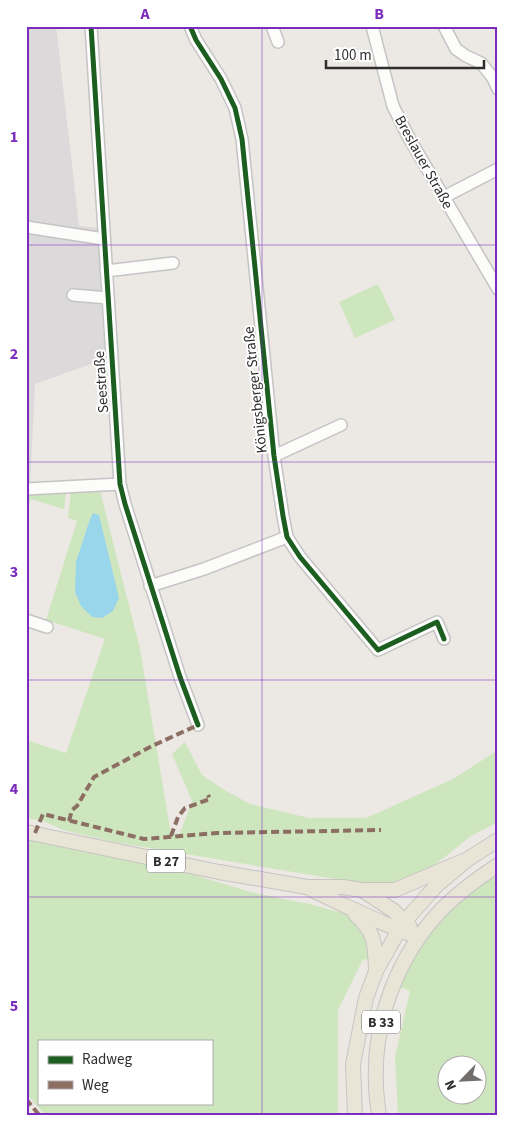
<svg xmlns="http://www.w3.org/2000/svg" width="524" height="1142" font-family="'Source Sans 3',sans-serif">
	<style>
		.industrial { fill: #dcd9db }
		.green { fill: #cee6be; fill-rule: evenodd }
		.water { fill: #99d6ec }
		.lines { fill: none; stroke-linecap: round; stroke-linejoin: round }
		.minor-casing { stroke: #c5c4c5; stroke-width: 14 }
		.major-casing { stroke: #c6c5c4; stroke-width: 16 }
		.minor { stroke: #fcfcfb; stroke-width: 11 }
		.major { stroke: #e8e4d6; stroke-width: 14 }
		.quiet { stroke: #8d6e63; stroke-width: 4; stroke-dasharray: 8 4; stroke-linecap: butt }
		.cycleway-casing { stroke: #fff; stroke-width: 8 }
		.cycleway { stroke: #1b5e20; stroke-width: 5 }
		.grid { fill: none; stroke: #7b2cbf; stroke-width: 1; stroke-opacity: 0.55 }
		.labels { text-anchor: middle; stroke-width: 4; stroke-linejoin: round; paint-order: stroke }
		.shield { fill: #fff; stroke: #6d6d6d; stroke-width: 1 }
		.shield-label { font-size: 14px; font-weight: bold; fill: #2e2e2e }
		.street-label { font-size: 15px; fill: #2e2e2e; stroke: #fff }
		.neatline { fill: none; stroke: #7b2cbf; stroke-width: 2 }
		.grid-label { font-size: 16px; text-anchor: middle; font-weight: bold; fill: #7b2cbf }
	</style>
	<rect width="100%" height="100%" fill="#ece8e4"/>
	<path class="industrial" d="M26 26H56L79 226 99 228 105 359 35 384 30 487 26 488Z"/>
	<path class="green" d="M378 284 395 320 355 338 339 302Z
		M100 490 140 649 171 834 180 833 192 801 172 754 185 742 202 775 226 791 250 804 309 818H366L453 779 498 750V822L471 836 431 868 393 884 371 885 114 842 63 830 43 821 26 818V740L66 753 105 639 46 620 77 521 68 518 71 492Z
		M66 493 64 509 31 499 28 507H26V495L36 494Z
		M26 839 185 872 250 892 309 904 343 913 357 922 368 935 370 950 368 960 363 959 338 1010V1110L339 1116H46L26 1093ZM39 1041H211V1103H39Z
		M498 871V1116H398L395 1057 410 991 397 986 426 935 454 905ZM446 1064H476V1094H446Z"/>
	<path class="water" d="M93 513 99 515 119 598 113 611 102 618 92 617 81 606 75 592 76 562 89 522Z"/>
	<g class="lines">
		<g class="minor-casing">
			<path id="minor" d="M91 26 120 484 125 504 180 677 198 725
				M190 26 196 40 221 79 235 108 242 139 274 456 283 516 287 537 300 557 378 650 437 622 444 639
				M272 26 278 42
				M372 26 393 106 409 138 498 289
				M444 26 456 49 466 56 481 63 493 78 498 89
				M444 197 498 169
				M26 227 104 239
				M106 271 173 263
				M73 295 108 298
				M274 456 341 425
				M26 489 120 484
				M150 586 204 569 287 537
				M26 620 47 627"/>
		</g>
		<g class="major-casing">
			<path id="major" d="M26 832 219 872 307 887H343L362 890H395L468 859
				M312 890C347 906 381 924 418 937
				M362 890 394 911 410 927
				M355 914C376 933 375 944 376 971
				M355 1116 353 1064 366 998 376 971 399 930 412 913 436 886 468 859 498 840
				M379 1116C378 1106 376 1095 376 1085 373 1021 397 957 441 910 458 893 478 878 498 865"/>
		</g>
		<use href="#minor" class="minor"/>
		<use href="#major" class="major"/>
		<path class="quiet" d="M69 821 72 810 77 806 94 777 152 746 198 725
			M35 833 43 814 144 839 217 833 381 830
			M171 836 178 817 185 808 210 799 208 795
			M26 1099 40 1116"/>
		<g class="cycleway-casing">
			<path id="cycleway" d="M91 26 120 484 125 504 180 677 198 725
				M190 26 196 40 221 79 235 108 242 139 274 456 283 516 287 537 300 557 378 650 437 622 444 639"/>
		</g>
		<use href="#cycleway" class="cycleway"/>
	</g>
	<path class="grid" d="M262 26V1116M26 245H498M26 462H498M26 680H498M26 897H498"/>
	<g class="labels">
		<g class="shield">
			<rect x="147" y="849.5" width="38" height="23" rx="4"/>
			<rect x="362" y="1010.5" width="38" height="23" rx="4"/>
		</g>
		<g class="shield-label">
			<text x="166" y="866">B 27</text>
			<text x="381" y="1027">B 33</text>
		</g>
		<g class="street-label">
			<text transform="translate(424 162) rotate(61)" y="5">Breslauer Straße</text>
			<text transform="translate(101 382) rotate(-94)" y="5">Seestraße</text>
			<text transform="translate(255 390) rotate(-96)" y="5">Königsberger Straße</text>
		</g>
	</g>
	<rect width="524" height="1142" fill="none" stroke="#ffffff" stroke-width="55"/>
	<rect x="38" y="1040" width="175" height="65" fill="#ffffff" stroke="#ababab"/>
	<rect x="48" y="1056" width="25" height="8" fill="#1b5e20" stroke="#ababab"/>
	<text x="82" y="1064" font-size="15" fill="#2e2e2e">Radweg</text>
	<rect x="48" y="1081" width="25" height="8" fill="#8d6e63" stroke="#ababab"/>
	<text x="82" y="1090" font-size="15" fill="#2e2e2e">Weg</text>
	<g transform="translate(462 1080) rotate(246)"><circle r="24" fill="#ffffff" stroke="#ababab"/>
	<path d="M0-4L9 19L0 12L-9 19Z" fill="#706f6e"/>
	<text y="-8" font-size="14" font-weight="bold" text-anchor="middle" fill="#2e2e2e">N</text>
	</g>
	<path d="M326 60v8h158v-8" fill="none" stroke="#2e2e2e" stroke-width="2.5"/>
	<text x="334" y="60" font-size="15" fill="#2e2e2e" stroke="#ffffff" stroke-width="4" paint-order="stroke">100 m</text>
	<rect x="28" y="28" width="468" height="1086" class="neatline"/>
	<g class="grid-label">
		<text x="145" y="19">A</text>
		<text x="379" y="19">B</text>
		<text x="14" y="142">1</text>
		<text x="14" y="359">2</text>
		<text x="14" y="577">3</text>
		<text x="14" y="794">4</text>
		<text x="14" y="1011">5</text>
	</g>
</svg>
